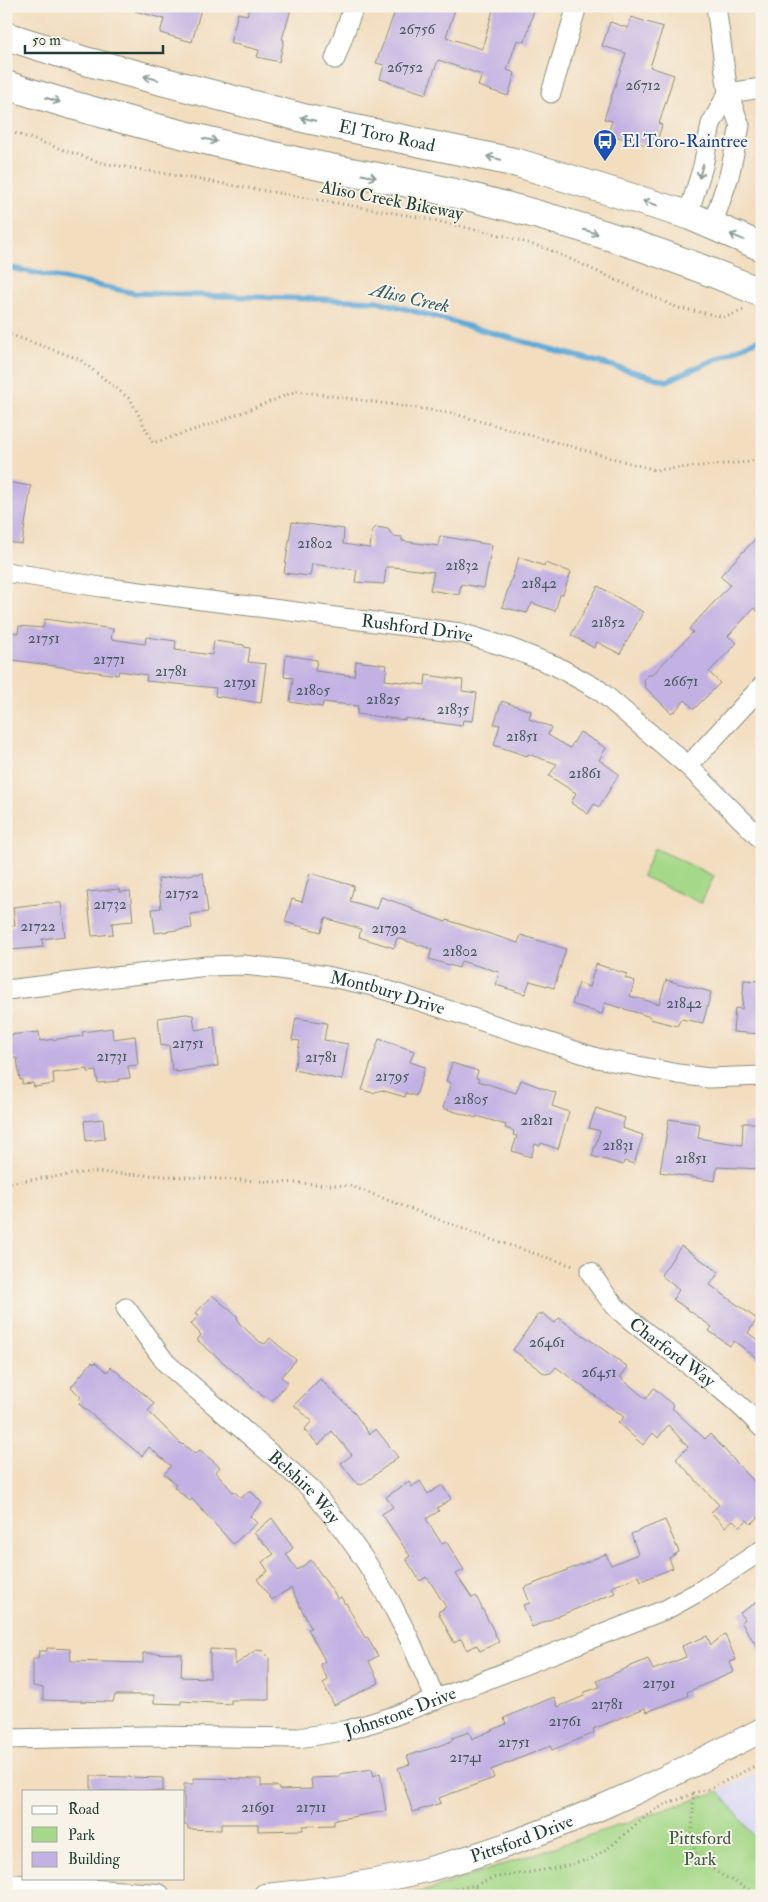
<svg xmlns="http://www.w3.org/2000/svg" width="768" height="1902" font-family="'IM FELL Double Pica',serif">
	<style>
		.built { fill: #d8d7f8 }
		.green { fill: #a5d888; stroke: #628a5e }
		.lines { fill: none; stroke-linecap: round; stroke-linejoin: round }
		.stream { stroke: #5fa9d7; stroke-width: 5.5 }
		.building { fill: #c2b1e3 }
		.minor-casing { stroke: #888d7a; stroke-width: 21 }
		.tertiary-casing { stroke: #888d7a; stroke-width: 26 }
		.primary-casing { stroke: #888d7a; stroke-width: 30 }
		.path { stroke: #888d7a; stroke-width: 3; stroke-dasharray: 1 4; stroke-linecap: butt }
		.minor { stroke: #fff; stroke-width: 19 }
		.tertiary { stroke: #fff; stroke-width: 24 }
		.primary { stroke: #fff; stroke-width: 28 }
		.oneway { stroke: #8f9e9a }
		.labels { text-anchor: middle; stroke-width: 4; stroke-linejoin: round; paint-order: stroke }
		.number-label { font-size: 15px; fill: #485a60 }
		.street-label { font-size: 18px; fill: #1f3d34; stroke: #f7f3e8 }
		.transit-label { font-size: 18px; fill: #164399; stroke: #f7f3e8; text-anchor: start }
		.park-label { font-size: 18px; fill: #3a5c45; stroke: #f7f3e8 }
		.water-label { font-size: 19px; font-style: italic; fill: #325d65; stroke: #f7f3e8 }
	</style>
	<rect width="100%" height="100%" fill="#f7f3e8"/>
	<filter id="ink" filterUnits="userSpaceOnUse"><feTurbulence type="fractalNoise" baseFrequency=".02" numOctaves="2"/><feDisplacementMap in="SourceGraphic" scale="10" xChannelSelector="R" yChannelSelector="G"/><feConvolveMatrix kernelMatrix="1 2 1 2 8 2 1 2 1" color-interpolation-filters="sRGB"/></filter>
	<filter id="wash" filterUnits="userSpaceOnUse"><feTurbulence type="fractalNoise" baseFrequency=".0096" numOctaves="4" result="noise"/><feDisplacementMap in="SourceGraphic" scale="20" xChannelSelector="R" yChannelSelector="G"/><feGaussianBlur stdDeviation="1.12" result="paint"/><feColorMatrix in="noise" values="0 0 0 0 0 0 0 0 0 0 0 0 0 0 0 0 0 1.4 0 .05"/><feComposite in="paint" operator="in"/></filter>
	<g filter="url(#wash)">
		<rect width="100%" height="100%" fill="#f2ddbf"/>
		<path class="built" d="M762 1770V1847L719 1791Z"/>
		<path class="green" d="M655 848 714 876 701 903 642 876Z
			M719 1791 762 1847V1896H397L429 1890Z"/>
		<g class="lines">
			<path class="stream" d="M6 267 134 293 377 301 667 381 762 338"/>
		</g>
		<g id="blocks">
			<path class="building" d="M135 6H191L201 9 192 42 160 33 164 19 135 11Z
				M250 6H292L282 39 284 40 279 62 257 57 259 50 230 43 238 13 247 15Z
				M397 6H456L446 37 482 49 494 6H535L525 42 517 40 507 70 515 73 508 96 478 86 482 75 438 60 426 94 380 79 384 65 376 63Z
				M631 17 663 27 650 67 674 75 659 124 662 125 655 148 608 134 612 121 604 119 626 53 602 46 610 22 628 28Z
				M6 482 31 486 22 544 6 542Z
				M292 522 344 529 343 544 370 548 372 531 376 527 388 529 393 536 402 537V541L438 546 440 536 492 545 484 588 461 584 459 595 430 590 434 572 394 567H386L384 584 355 582 357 570 312 564 310 576 284 573Z
				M762 532V615L754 608 728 636 737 643 709 672 720 683 694 709 685 700 674 712 673 711 671 713 645 687 644 680 648 675H652L693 632 689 629 730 585 720 576Z
				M519 557 544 566 545 563 571 572 563 594 560 595 555 611 532 603 527 613 502 607Z
				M598 586 643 612 620 654 597 642 594 648 571 635Z
				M45 619 113 629 111 639 145 644 146 637 176 641 175 650 212 655 214 641 244 645V647L250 648 248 662 266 664 261 703 215 696 216 688 146 681 147 675 119 671 118 675 6 659V632L18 633 19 626 43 628Z
				M286 655 317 660 315 671 354 676 356 661 387 665 385 680 425 685 426 675 463 680 462 691 477 693 473 721 463 720 462 726 405 718V720L357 714 358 706 323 702 322 707 290 702 293 678 284 677Z
				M502 701 531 711 529 719 551 727 548 735 570 748 580 732 606 748 599 760 619 774 599 807 594 804 588 814 571 803 576 793 549 776 557 764 528 754 527 756 494 745 500 725 494 724Z
				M203 873 208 912 190 914 192 928 155 933 152 909 161 908 158 879Z
				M310 873 354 886 350 901 377 909 381 897 413 908 412 910 446 922 447 920 518 943 521 935 566 949 554 988 530 981 525 994 496 985 499 972 461 961 459 968 429 959 432 949 397 938 394 948 359 937 361 929 325 918 321 932 285 922 292 899 302 902Z
				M119 889 120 892 130 891 133 921 112 923 113 934 92 936 87 892Z
				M47 903H61L65 936 42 939 43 947 11 950 8 927 15 926 13 907Z
				M596 964 627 974 625 978 635 981 630 996 659 1004 666 980 711 992 703 1023 681 1019 677 1026 650 1019 651 1017 605 1003 602 1014 572 1004 579 983 589 987Z
				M744 980 762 981V1034L733 1032 735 1008 742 1009Z
				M186 1014 193 1015 195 1030 214 1027 218 1066 176 1072V1070L172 1071 169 1045 161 1046 158 1018Z
				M296 1018 327 1023 324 1040 348 1044 342 1080 294 1070 300 1041 292 1040Z
				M112 1028 113 1039 135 1036 138 1065 128 1066 130 1078 119 1079V1081L98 1083 96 1071 88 1072V1069L53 1073 54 1084 34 1087 33 1083 22 1084V1079L20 1080 17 1058H11L8 1035 39 1032 40 1041 83 1036 82 1032Z
				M379 1039 414 1051 410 1062 425 1067 416 1096 406 1093 405 1097 381 1090 373 1093 362 1090Z
				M452 1063 478 1071 476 1078 479 1079 478 1081 516 1093 521 1080 556 1093 552 1106 569 1112 558 1149 541 1143 540 1146 535 1144 531 1157 512 1151 517 1136 513 1135 514 1131 505 1128 506 1125 477 1116 476 1118 443 1108 451 1083 446 1081Z
				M596 1108 625 1118 622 1128 643 1135 634 1164 624 1161 623 1165 592 1156 600 1131 589 1128Z
				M103 1119 105 1139 86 1141 84 1121Z
				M669 1119 700 1124 698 1138 742 1145 743 1123H762V1169L717 1167 715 1181 660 1172Z
				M681 1246 719 1272 710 1285 757 1319 748 1333 762 1343V1362L734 1341 730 1346 709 1331 712 1327 673 1299 679 1290 661 1275Z
				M212 1295 237 1316 239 1323 260 1342 265 1344 270 1338 296 1360 281 1377 288 1382 272 1401 265 1395 264 1397 197 1340 201 1335 191 1324 199 1315 196 1313Z
				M539 1313 541 1315 542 1313 555 1323 559 1318 628 1367 620 1377 646 1399 654 1388 674 1406 672 1408 705 1439 710 1434 761 1489 756 1493 762 1498V1514L751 1524 747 1520 740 1527 733 1520 725 1527 711 1512 719 1505 676 1459 688 1447 668 1425 658 1438 653 1433 643 1445 618 1423 624 1417 556 1367 551 1373 545 1374 513 1350Z
				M92 1362 94 1364 95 1362 107 1372 111 1367 151 1400 154 1404 148 1411 182 1445 183 1444 195 1454 200 1450 220 1467 216 1472 233 1492 234 1491 241 1498 250 1490 262 1503 250 1516 257 1523 233 1544 192 1499 190 1501 174 1487 176 1484 164 1474 171 1466 149 1447 142 1456 79 1404 80 1402 78 1400 81 1397 71 1387Z
				M320 1379 353 1411 369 1434 376 1429 398 1457 362 1485 360 1484 358 1485 341 1463 352 1455 332 1431 319 1445 304 1430 312 1421 294 1405Z
				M420 1481 428 1494 442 1485 451 1499 437 1508 439 1511 426 1519 442 1544 446 1541 464 1570 456 1574 472 1598 476 1596 499 1642 480 1651 477 1645 467 1650 461 1639 454 1643 438 1612 446 1607 429 1580 426 1577 420 1581 406 1559 410 1556 382 1514 393 1507 386 1497 409 1482 412 1487Z
				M272 1518 293 1548 286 1554 297 1570 311 1560 338 1599 341 1597 345 1604 346 1603 365 1638 367 1637 378 1656 369 1661 379 1683 334 1705 323 1683 328 1680 320 1664 325 1661 308 1629 311 1628 291 1588 272 1600 257 1579 268 1571 262 1562 274 1554 254 1533Z
				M665 1520 679 1552 669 1558 673 1568 641 1581 639 1576 612 1587 615 1593 532 1627 523 1605 530 1603 524 1588 606 1554 611 1565 638 1554 631 1534Z
				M762 1599V1654L741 1622 745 1619 740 1613Z
				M725 1634 736 1660 730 1662 734 1672 687 1692 688 1696 647 1712 645 1708 593 1729 594 1733 592 1734 552 1750 550 1746 491 1770 494 1778 439 1798 441 1803 413 1812 398 1768 410 1764 407 1756 445 1744 453 1740 452 1738 469 1732 472 1739 506 1724 504 1718 554 1697 558 1707 584 1696 585 1692 600 1687 597 1681 629 1667 648 1659 653 1670 686 1657 682 1646 707 1636 711 1645Z
				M47 1648 70 1649 71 1661 143 1663V1653L182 1654 181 1677 210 1678V1649L235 1650V1665L256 1650 263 1651 269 1657V1700H231V1704L181 1701V1704L154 1703V1695H115L113 1702 43 1700V1688L33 1686V1659H38L39 1651H47Z
				M372 1769 374 1776 380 1773 386 1811 334 1820V1825L303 1826V1830L258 1831V1824H221V1830L188 1829V1825H184V1784H194V1778L261 1779V1786H277L280 1790 312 1789 311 1778 340 1777V1774Z
				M91 1776 163 1778V1791H91Z"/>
		</g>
	</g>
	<g filter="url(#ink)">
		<use href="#blocks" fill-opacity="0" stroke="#888d7a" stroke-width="1"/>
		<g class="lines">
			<g class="minor-casing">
				<g id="minor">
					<path d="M335 59 354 6"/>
					<path d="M551 93 577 6"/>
					<path d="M728 93 762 88"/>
					<path d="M688 215 703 166 711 124 728 93"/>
					<path d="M712 226 729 176 740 126 728 93 716 6"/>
					<path id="s1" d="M6 572 101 587 461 633 510 648 556 666 599 690 688 766 762 840"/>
					<path d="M688 766 762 686"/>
					<path id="s2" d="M6 990 207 966 243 965 280 969 326 976 373 986 597 1058 678 1074 709 1078 762 1076"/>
					<path id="s3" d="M590 1272C599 1285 608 1300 620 1311 666 1352 721 1382 762 1428"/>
					<path id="s4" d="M126 1308 166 1363 309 1487 339 1524 366 1562 390 1601 409 1638 436 1700"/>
					<path id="s5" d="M6 1739 148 1736 299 1738 348 1730 391 1717 667 1609 700 1591 762 1550"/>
				</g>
			</g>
			<g class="tertiary-casing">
				<g id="tertiary">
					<path d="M6 1886 158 1896"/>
					<path id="s6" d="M265 1896C319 1891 374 1883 426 1870 543 1839 654 1785 762 1730"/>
				</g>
			</g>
			<g class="primary-casing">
				<g id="primary">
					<path id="s7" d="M6 36 85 61 307 119 518 163 688 215 762 247"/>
					<path d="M6 85C102 116 201 140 300 162 342 171 385 178 428 187 540 212 656 248 762 293"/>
				</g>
			</g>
			<path class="path" d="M6 130 102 163 418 217 505 236 550 250 678 308 726 317 744 310
				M6 333 79 359 131 400 153 443 215 423 297 391 451 413 655 470 748 462 762 458
				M6 1183 90 1172 351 1186 487 1238 573 1266
				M693 1793 712 1788 762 1762
				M437 1896 457 1889 477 1885 492 1878 557 1868 591 1859 611 1846 646 1816 664 1805 693 1794C694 1811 691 1831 694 1848 698 1869 741 1882 758 1896
				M469 1896 477 1885"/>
			<use href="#minor" class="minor"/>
			<use href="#tertiary" class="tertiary"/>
			<use href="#primary" class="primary"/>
		</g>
		<defs><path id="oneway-shaft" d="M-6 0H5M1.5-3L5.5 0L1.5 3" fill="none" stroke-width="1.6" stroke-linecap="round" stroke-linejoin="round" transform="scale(1.25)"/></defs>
		<g class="oneway">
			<use href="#oneway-shaft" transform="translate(151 78) rotate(-165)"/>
			<use href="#oneway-shaft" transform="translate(53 100) rotate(18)"/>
			<use href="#oneway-shaft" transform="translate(308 119) rotate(-167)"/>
			<use href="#oneway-shaft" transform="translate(210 140) rotate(13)"/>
			<use href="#oneway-shaft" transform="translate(494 158) rotate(-167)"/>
			<use href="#oneway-shaft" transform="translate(701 171) rotate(106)"/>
			<use href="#oneway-shaft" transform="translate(369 176) rotate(11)"/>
			<use href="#oneway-shaft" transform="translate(650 203) rotate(-163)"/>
			<use href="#oneway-shaft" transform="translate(591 232) rotate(17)"/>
			<use href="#oneway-shaft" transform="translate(737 237) rotate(-157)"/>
		</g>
	</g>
	<defs>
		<g id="bus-pin" transform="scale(1.25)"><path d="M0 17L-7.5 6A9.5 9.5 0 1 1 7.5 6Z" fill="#1a4fb4" stroke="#f7f3e8"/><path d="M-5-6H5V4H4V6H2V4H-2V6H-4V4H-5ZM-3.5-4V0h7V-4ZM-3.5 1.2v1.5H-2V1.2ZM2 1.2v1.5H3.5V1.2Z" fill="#fff"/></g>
	</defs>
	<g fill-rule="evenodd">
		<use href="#bus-pin" x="605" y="141"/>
	</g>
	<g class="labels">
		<g class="number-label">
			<text x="417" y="34">26756</text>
			<text x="405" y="72">26752</text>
			<text x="643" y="90">26712</text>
			<text x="315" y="548">21802</text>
			<text x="462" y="570">21832</text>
			<text x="539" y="588">21842</text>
			<text x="608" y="627">21852</text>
			<text x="44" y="643">21751</text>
			<text x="109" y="664">21771</text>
			<text x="171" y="676">21781</text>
			<text x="681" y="686">26671</text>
			<text x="240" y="687">21791</text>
			<text x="313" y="695">21805</text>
			<text x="383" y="704">21825</text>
			<text x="453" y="714">21835</text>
			<text x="522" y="741">21851</text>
			<text x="585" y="778">21861</text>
			<text x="182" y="898">21752</text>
			<text x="110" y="909">21732</text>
			<text x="38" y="931">21722</text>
			<text x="389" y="933">21792</text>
			<text x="460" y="956">21802</text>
			<text x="684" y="1008">21842</text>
			<text x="188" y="1048">21751</text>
			<text x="112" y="1061">21731</text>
			<text x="321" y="1062">21781</text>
			<text x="392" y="1081">21795</text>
			<text x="471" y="1104">21805</text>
			<text x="537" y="1125">21821</text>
			<text x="618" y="1150">21831</text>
			<text x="691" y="1163">21851</text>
			<text x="547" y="1347">26461</text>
			<text x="599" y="1377">26451</text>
			<text x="659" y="1688">21791</text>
			<text x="607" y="1709">21781</text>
			<text x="565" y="1726">21761</text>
			<text x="514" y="1747">21751</text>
			<text x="466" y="1762">21741</text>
			<text x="258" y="1812">21691</text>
			<text x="311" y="1812">21711</text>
		</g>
		<g class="street-label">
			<text dy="6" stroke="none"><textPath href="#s7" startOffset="394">El Toro Road</textPath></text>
			<text transform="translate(392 200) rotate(11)" y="6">Aliso Creek Bikeway</text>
			<text dy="6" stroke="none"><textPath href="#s1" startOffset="415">Rushford Drive</textPath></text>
			<text dy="6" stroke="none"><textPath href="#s2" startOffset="386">Montbury Drive</textPath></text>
			<text dy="6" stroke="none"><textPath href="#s3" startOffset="116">Charford Way</textPath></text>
			<text dy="6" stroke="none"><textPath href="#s4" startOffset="254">Belshire Way</textPath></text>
			<text dy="6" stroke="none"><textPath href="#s5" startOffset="398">Johnstone Drive</textPath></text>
			<text dy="6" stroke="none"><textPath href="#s6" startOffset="264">Pittsford Drive</textPath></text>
		</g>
		<g class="transit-label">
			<text x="622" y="147">El Toro-Raintree</text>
		</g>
		<g class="park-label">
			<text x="700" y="1844">Pittsford<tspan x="700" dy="21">Park</tspan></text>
		</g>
		<g class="water-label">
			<text transform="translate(410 297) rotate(13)" y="7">Aliso Creek</text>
		</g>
	</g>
	<rect width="768" height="1902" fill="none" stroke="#f7f3e8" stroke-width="25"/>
	<rect x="22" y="1790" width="162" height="90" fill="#f7f3e8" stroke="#a1aaa0"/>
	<rect x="32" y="1806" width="25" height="8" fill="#ffffff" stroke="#a1aaa0"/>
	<text x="68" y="1814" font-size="15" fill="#1f3d34">Road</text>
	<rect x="32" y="1827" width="25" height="15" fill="#a5d888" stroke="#a1aaa0"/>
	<text x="68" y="1840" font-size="15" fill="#1f3d34">Park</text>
	<rect x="32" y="1852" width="25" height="15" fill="#c2b1e3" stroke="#a1aaa0"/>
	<text x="68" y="1864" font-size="15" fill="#1f3d34">Building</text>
	<path d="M25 45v8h138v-8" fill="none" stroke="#1f3d34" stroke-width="2.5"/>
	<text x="32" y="45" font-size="15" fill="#1f3d34" stroke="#f7f3e8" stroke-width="4" paint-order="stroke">50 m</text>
</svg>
